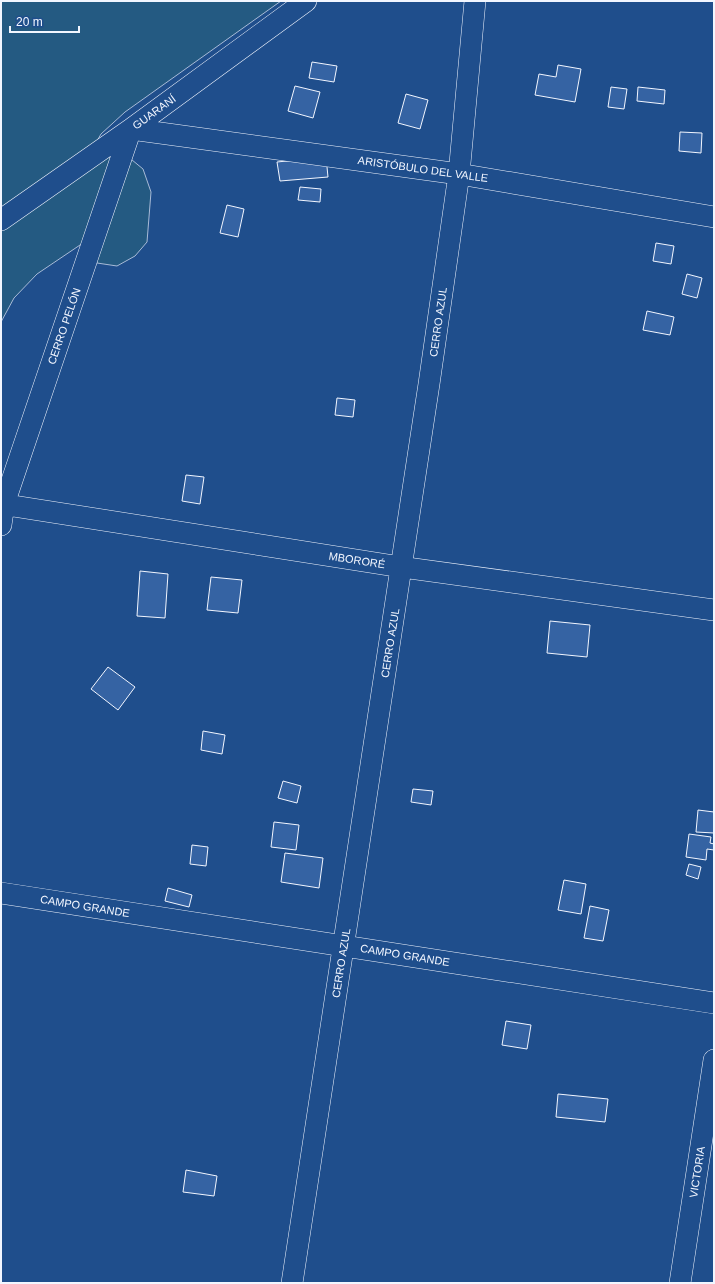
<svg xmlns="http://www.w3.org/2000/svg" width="715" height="1284" font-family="Arial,sans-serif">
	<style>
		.green { fill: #245a82; stroke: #a8bbd7 }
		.building { fill: #3563a3; stroke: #f2f6ff }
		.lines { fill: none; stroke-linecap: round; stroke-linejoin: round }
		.street-casing { stroke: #f2f6ff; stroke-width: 22 }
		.street { stroke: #1f4e8c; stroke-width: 21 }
		.labels { text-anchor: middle; stroke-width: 3; stroke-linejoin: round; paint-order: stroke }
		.street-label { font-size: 11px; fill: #f2f6ff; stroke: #1f4e8c }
	</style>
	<rect width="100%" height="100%" fill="#1f4e8c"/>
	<path class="green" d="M1 1H281L125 112 101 134 93 148 107 157 126 155 143 169 151 192 147 242 135 256 117 266 97 263 83 243 37 274 14 298 1 322Z"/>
	<path class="building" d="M312 62 337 66 334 82 309 78Z
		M558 65 581 69 575 102 535 95 539 74 556 77Z
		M295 86 320 92 313 118 288 111Z
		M611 87 627 89 624 109 608 107Z
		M638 87 665 90 664 104 637 101Z
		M406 94 428 100 420 129 398 123Z
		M680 132 702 133 701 153 679 151Z
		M326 157 328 177 280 181 277 162Z
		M300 187 321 189 320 202 298 200Z
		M227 205 244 209 238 237 220 233Z
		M656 243 674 246 671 264 653 261Z
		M687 274 702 278 697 298 682 294Z
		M647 311 674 317 670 335 643 330Z
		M337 398 355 400 353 417 335 415Z
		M186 475 204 477 200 504 182 501Z
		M140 571 168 574 165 618 137 616Z
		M211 577 242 580 238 613 207 610Z
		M550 621 590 625 587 657 547 653Z
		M108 667 135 687 118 710 91 689Z
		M203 731 225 735 222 754 201 750Z
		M283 781 301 786 297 803 278 798Z
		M413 789 433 791 431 805 411 802Z
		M698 810 714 812V833L696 832Z
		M274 822 299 825 296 850 271 847Z
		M689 834 711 837 710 843 714 844V850L707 849 706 860 686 857Z
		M192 845 208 847 206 866 190 864Z
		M285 853 323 858 319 888 281 882Z
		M689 864 701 867 698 879 686 875Z
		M564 880 586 884 581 914 558 910Z
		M168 888 192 895 189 907 165 901Z
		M590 906 609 910 603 941 584 938Z
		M506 1021 531 1025 527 1049 502 1045Z
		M558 1094 608 1099 605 1122 556 1117Z
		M186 1170 217 1176 214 1196 183 1192Z"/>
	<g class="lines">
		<g class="street-casing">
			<path id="street" d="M131 129 459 174 714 217
				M1 220 131 129 306 1
				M1 504 401 567 714 610
				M1 525 4 504 131 129
				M1 893 714 1003
				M292 1283 429 384 459 174 475 1
				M680 1283 714 1060"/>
		</g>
		<use href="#street" class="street"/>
	</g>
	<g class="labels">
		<g class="street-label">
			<text transform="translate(154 112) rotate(-36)" y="4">GUARANÍ</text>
			<text transform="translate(423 169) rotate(8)" y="4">ARISTÓBULO DEL VALLE</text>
			<text transform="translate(438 322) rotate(-82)" y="4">CERRO AZUL</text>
			<text transform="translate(64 326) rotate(-71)" y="4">CERRO PELÓN</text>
			<text transform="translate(357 560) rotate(9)" y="4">MBORORÉ</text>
			<text transform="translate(390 643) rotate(-81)" y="4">CERRO AZUL</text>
			<text transform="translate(85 906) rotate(9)" y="4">CAMPO GRANDE</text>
			<text transform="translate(405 955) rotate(9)" y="4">CAMPO GRANDE</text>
			<text transform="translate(341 963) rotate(-81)" y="4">CERRO AZUL</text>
			<text transform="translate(697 1172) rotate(-81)" y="4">VICTORIA</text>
		</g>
	</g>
	<rect width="715" height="1284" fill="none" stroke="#f2f6ff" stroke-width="4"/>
	<path d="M10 26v6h69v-6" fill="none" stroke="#f2f6ff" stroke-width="2"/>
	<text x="16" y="26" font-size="12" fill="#f2f6ff" stroke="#1f4e8c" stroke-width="3" paint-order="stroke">20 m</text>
</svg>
